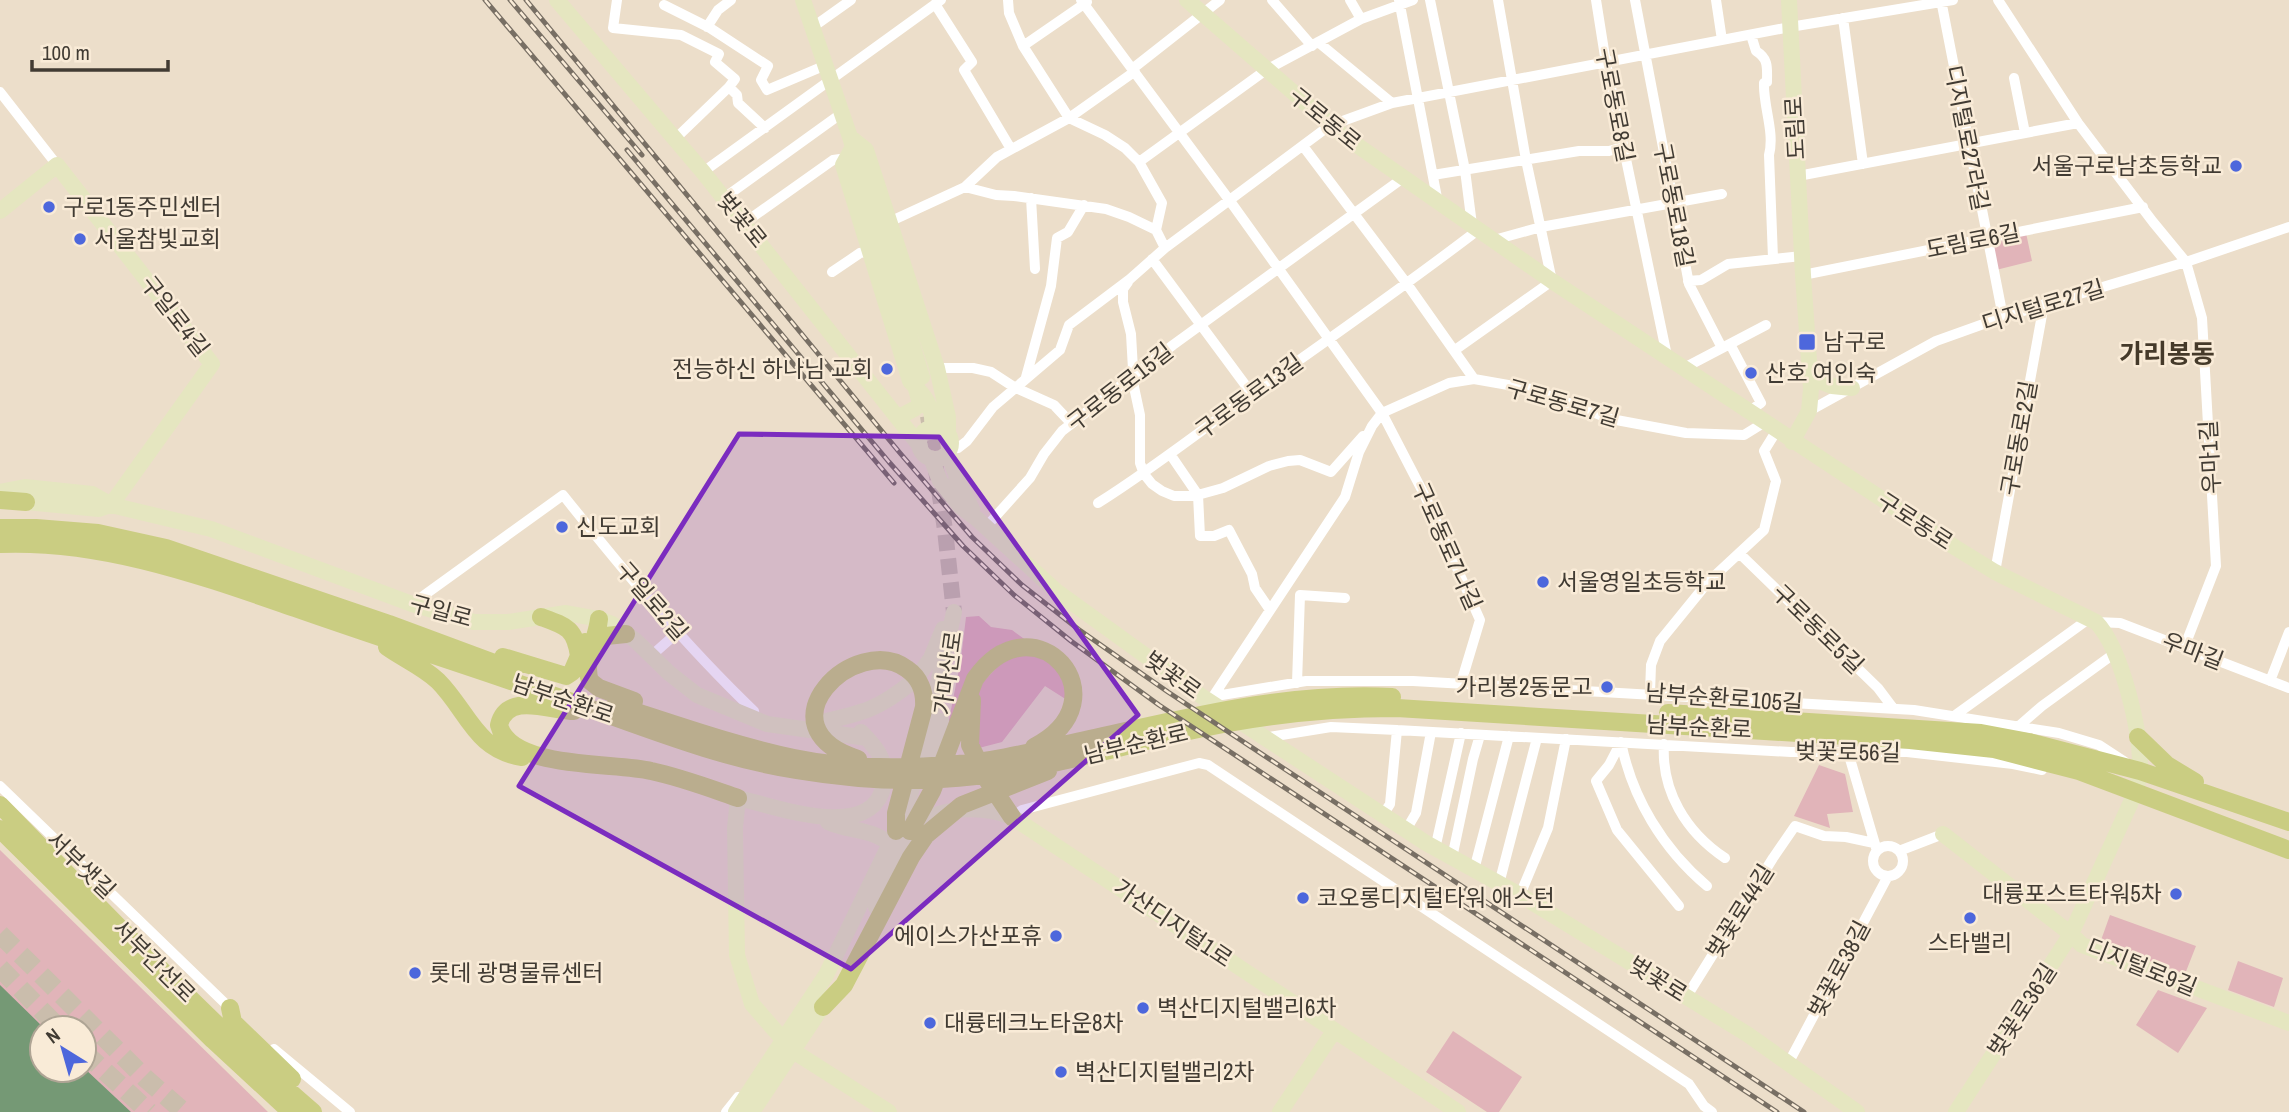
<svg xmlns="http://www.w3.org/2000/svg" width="2289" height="1112" font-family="'Archivo Narrow','Noto Sans KR',sans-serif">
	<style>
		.green { fill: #e1b4b9; fill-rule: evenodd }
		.water { fill: #759975 }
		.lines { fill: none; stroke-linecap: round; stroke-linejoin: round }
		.secondary-tunnel { stroke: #cabdac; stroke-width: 16; stroke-dasharray: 16 8; stroke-linecap: butt }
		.highway-tunnel { stroke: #cabdac; stroke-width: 19; stroke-dasharray: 19 10; stroke-linecap: butt }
		.street { stroke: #fff; stroke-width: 10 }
		.secondary { stroke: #e5e6c0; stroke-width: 16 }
		.primary { stroke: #cacd82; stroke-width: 18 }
		.rail-casing { stroke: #786f64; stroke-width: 5 }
		.rail { stroke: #f9ebd7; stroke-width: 2.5; stroke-dasharray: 8; stroke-linecap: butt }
		.marked { fill: #7b2cbf; fill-opacity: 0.2; stroke: #7b2cbf; stroke-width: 5; stroke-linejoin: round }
		.poi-dot { fill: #4d67dc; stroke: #f9ebd7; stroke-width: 2.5 }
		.labels { text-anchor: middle; stroke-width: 5; stroke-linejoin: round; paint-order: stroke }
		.street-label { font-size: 23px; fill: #413b33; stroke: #f9ebd7 }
		.poi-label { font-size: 23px; fill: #413b33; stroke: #f9ebd7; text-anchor: start }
		.quarter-label { font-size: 26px; font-weight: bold; fill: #453a2a; stroke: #f9ebd7 }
	</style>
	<rect width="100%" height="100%" fill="#ecdeca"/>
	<path class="green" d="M2026 233 2032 261 1996 270 1991 241Z
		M979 616 991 627 1012 630 1027 641C1019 642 1007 642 1000 645 968 658 956 711 945 740L961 659 966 617Z
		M1039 654 1064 676 1067 700 1045 686 1002 742 975 749 972 721 979 686 1008 656Z
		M1819 765 1845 774 1853 812 1827 814 1830 828 1794 816Z
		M0 850 268 1112H0ZM42 1028H84V1070H42Z
		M2110 915 2196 946 2185 974 2100 943Z
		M2238 961 2283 978 2274 1007 2228 990Z
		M2158 990 2207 1008 2178 1053 2136 1025Z
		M1453 1031 1522 1077 1499 1112H1487L1426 1072Z"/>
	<path class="water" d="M0 985 44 1028 42 1070H84V1068L131 1112H0Z"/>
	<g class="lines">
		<path class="secondary-tunnel" d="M928 416 945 530 954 612"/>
		<path class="highway-tunnel" d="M0 934 145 1078 184 1112
			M0 968 59 1028
			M84 1052 149 1112"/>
		<path class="street" d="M617 0 613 28 681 35 719 54 715 62 735 79 729 87 737 95 738 103 765 128
			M1008 0 1009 13 1023 46 1069 118 1105 135 1125 148 1139 162 1162 203 1156 230 1165 248
			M1081 0 1230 201 1382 413 1425 496 1480 620 1461 683
			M1272 0 1312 46
			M1350 0 1361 19
			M1399 0 1438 203
			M1430 0 1465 170 1472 225
			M1596 0 1606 63 1667 356
			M1635 0 1689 284 1722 348
			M1716 0 1722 40
			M1941 0 2003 317
			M1998 0 2078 123 2153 222 2186 262 2202 318 2216 566 2184 648
			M935 4 972 62 964 70 1011 149
			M664 5 710 28 768 66 761 80 767 90 826 65
			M1843 18 1863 164
			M707 27 718 10 731 0
			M813 27 851 0
			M1751 35 1756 51C1769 59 1767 68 1767 82L1764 83C1763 106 1775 132 1769 155L1773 258
			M1318 42 1392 103
			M1023 46 1087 2
			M2014 78 2025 133
			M0 92 57 165
			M675 139 729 87
			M1303 146 1407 284 1474 379
			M1139 162 1266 70 1361 19 1413 0
			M703 172 941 0
			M1433 175 1579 151H1609L1623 147
			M1798 176 2078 123
			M965 187 996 195 1014 196 1106 209 1129 217 1156 230
			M724 198 842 113
			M1031 198 1035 269
			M889 222 965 187 997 157 1069 118 1134 72 1136 66 1220 0
			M744 223 833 160 847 158
			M1494 240 1541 227 1722 194
			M1152 259 1252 394
			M832 272 860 253 870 251
			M1803 275 2143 207
			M1688 281 1701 280 1728 264 1802 256
			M1128 282 1123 289V302L1131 334 1134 387 1140 415V463L1144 474 1152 484 1162 491 1174 496H1194L1223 488 1269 466 1288 461 1300 460 1331 472 1363 436
			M1730 344 1761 403 1748 412
			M1455 350 1552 281 1526 160 1498 0
			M937 368H973L991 372 1014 387 1054 405 1071 423
			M1684 368 1766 325
			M1026 377 1051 286 1057 238 1068 232 1084 205
			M1809 411 1936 341 2003 317 2186 262 2289 227
			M950 449 958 448 967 441 993 407 1060 350 1069 325 1130 279 1165 248 1329 126 1392 103 1790 27 1953 0
			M1170 454 1198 495 1200 536H1214L1229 530 1252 574 1255 588 1270 610
			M1098 503C1152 469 1202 430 1254 392 1329 339 1405 286 1478 230
			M986 527 1030 478 1044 454 1062 431 1173 345 1403 178
			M1739 553 1878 688 1893 708
			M1995 572 2044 304
			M412 604 563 495C623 570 684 644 754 711L755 718
			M2096 622 2120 623 2289 688
			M651 656 678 632
			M2270 681 2289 632
			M1297 683 1300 595 1345 598
			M1650 693 1651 665 1660 641 1708 582 1764 530 1776 481 1764 451 1777 430
			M1214 695 1345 497 1359 452 1372 426 1382 413 1449 383 1474 379 1531 389 1611 419 1686 433 1744 435 1765 422
			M1204 698 1306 681H1413L1914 710 2059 733 2099 745 2125 762
			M1954 716 2090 618
			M2019 726 2042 706 2115 653
			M1263 738 1331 727 1397 730 1791 752H1907L2013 764 2042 770
			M1621 742 1609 765 1596 781 1617 830 1679 906
			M1621 742C1632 798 1663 849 1707 886
			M1664 744C1661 791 1686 832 1725 858
			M1848 752 1877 851
			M0 786 234 1012
			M1383 815 1390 804 1397 730
			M1012 817 1022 810 1199 763 1208 765 1689 1084 1704 1106 1712 1112
			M1406 830 1416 813 1431 732
			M1873 861a15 15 0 1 1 30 0a15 15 0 1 1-30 0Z
			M1435 849 1461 733
			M1899 851 1943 834
			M1452 858 1473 759 1480 735
			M1474 870 1509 736
			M1499 884 1537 738
			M1520 895 1548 828 1566 739
			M1687 996 1773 858 1795 826 1824 836 1846 837 1874 843
			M274 1049 350 1112
			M1789 1062 1888 876
			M726 1112 738 1097"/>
		<path class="secondary" d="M557 0 703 172 920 446
			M803 0 850 137 922 377
			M1187 0 1341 134 1552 281 1956 548 1995 572 2096 622C2122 649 2141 732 2140 769 2140 776 2137 784 2136 791L2071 934 1956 1112
			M1789 0 1803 275 1811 389 1809 411 1792 442
			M850 137 866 150 937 368 948 417V432
			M853 147 843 165 910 381C924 395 934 406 932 427
			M0 211 57 165 212 364 111 505
			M1811 378 1832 386 1852 388
			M901 416 914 409 920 404 916 389
			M919 443a16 16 0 1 1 32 0a16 16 0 1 1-32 0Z
			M948 453 960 486 972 509
			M931 458 940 481 961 507 976 518 1056 591 1204 698 1426 843 1520 895 1747 1034 1857 1112
			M0 492 25 487 92 494 111 505 211 529 412 604 474 622H508L566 613 599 619 612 624 635 640 669 673 697 695 767 724 867 738
			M14 496 26 502 99 509 111 505
			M919 675 931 658 943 629
			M822 722C863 713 879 709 912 682
			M861 732C876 747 888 761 884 784 873 844 775 806 738 798L735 828 737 955 752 1004 793 1051 889 1112
			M927 777 941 721
			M828 822C849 832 873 828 890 845
			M1943 834 2071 934 2082 945 2289 1023
			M906 840C909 836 912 830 916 827 939 805 984 806 1012 817L1458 1112
			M876 907 909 831
			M736 1112 826 975 896 831 910 795 926 737 954 612
			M752 1112 828 998
			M1280 1112 1334 1031"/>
		<path class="primary" d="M0 500 26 502
			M0 528H36L98 533 166 548 389 624 513 670
			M0 544C103 540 199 575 295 608 386 640 478 669 569 701 644 727 718 758 797 770 845 778 893 782 941 779 1025 775 1108 749 1189 731 1259 715 1327 708 1397 708L1910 740 1994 749 2079 771 2289 850
			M541 617C566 626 575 628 579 656
			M599 619C597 639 583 661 590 681L599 688 634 701
			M593 646 606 636 626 634
			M387 647C404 659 423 667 438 681 468 711 475 750 522 757
			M503 657 566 676 572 672 585 642
			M972 700 970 745 988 781 1012 817
			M615 705C674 724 733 745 794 758 846 769 905 769 958 764 995 761 1031 752 1067 744 1175 721 1281 691 1392 697
			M574 711C551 711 507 691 499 725 510 770 615 762 651 771 680 777 709 788 738 798
			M1668 713 1981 733 2029 742 2140 771 2289 822
			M2138 737 2167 765 2195 782
			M858 759C757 727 856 631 907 669 920 678 925 692 924 707L896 813V831
			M0 805C102 909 202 1017 313 1112
			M0 829 213 1040 291 1112
			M910 831 932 791 975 679C1034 595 1127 699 1034 747
			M823 1007 844 985 911 857 926 835 962 805 1048 771
			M230 1008 233 1022 292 1079"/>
		<g class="rail-casing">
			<path id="rail" d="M485 0 894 483
				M510 0 642 155
				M526 0 900 453 972 537 1022 585 1078 629 1168 692 1804 1112
				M627 150 889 462 963 546 1014 595 1071 641 1159 705 1777 1112"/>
		</g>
		<use href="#rail" class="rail"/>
	</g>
	<path class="marked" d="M739 434 939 437 1138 715 851 969 519 786Z"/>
	<g class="poi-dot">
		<circle cx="2236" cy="166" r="7"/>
		<circle cx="49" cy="207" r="7"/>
		<circle cx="80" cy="239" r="7"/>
		<rect x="1798" y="333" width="18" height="18" rx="3.5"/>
		<circle cx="887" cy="369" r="7"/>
		<circle cx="1751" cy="373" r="7"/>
		<circle cx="562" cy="527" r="7"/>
		<circle cx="1543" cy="582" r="7"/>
		<circle cx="1607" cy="687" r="7"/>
		<circle cx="2176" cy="894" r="7"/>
		<circle cx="1303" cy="898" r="7"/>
		<circle cx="1970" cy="918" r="7"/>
		<circle cx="1056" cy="936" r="7"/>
		<circle cx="415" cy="973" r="7"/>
		<circle cx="1143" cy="1008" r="7"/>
		<circle cx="930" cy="1023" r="7"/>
		<circle cx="1061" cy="1072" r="7"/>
	</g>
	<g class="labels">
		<g class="street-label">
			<text transform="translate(1615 105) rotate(79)" y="8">구로동로8길</text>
			<text transform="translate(1325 119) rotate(39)" y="8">구로동로</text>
			<text transform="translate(1795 128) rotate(-93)" y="8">도림로</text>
			<text transform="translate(1967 138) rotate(79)" y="8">디지털로27라길</text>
			<text transform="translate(1674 205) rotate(79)" y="8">구로동로18길</text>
			<text transform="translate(742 220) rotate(51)" y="8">벚꽃로</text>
			<text transform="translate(1973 241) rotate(-11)" y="8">도림로6길</text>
			<text transform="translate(2043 306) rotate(-17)" y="8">디지털로27길</text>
			<text transform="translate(175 316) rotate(52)" y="8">구일로4길</text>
			<text transform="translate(1120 387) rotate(-38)" y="8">구로동로15길</text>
			<text transform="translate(1249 396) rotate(-36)" y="8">구로동로13길</text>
			<text transform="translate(1563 403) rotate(16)" y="8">구로동로7길</text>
			<text transform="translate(2019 438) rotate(-80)" y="8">구로동로2길</text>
			<text transform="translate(2210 457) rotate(-93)" y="8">우마1길</text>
			<text transform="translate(1915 521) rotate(33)" y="8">구로동로</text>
			<text transform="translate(1447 546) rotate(66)" y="8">구로동로7나길</text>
			<text transform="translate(652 601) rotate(49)" y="8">구일로2길</text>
			<text transform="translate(441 611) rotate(15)" y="8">구일로</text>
			<text transform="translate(1818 629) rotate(44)" y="8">구로동로5길</text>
			<text transform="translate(2193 651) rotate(21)" y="8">우마길</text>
			<text transform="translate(948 673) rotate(-82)" y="8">가마산로</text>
			<text transform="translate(1173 675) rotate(36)" y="8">벚꽃로</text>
			<text transform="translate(1724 698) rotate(4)" y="8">남부순환로105길</text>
			<text transform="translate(563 699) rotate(19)" y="8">남부순환로</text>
			<text transform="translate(1699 727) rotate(3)" y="8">남부순환로</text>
			<text transform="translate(1136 744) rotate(-13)" y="8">남부순환로</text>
			<text transform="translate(1848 752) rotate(1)" y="8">벚꽃로56길</text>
			<text transform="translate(81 865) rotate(44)" y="8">서부샛길</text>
			<text transform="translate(1740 911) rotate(-58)" y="8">벚꽃로44길</text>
			<text transform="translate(1173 923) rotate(34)" y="8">가산디지털1로</text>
			<text transform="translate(154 961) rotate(45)" y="8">서부간선로</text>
			<text transform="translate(2142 967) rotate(22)" y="8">디지털로9길</text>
			<text transform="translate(1839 969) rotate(-62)" y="8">벚꽃로38길</text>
			<text transform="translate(1658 979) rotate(32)" y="8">벚꽃로</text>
			<text transform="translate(2022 1010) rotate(-57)" y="8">벚꽃로36길</text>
		</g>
		<g class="poi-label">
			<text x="2222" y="174" text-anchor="end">서울구로남초등학교</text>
			<text x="63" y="215">구로1동주민센터</text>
			<text x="94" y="247">서울참빛교회</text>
			<text x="1823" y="350">남구로</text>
			<text x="873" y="377" text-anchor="end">전능하신 하나님 교회</text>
			<text x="1765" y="381">산호 여인숙</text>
			<text x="576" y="535">신도교회</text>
			<text x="1557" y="590">서울영일초등학교</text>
			<text x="1593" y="695" text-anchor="end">가리봉2동문고</text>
			<text x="2162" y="902" text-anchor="end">대륭포스트타워5차</text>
			<text x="1317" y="906">코오롱디지털타워 애스턴</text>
			<text x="1042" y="944" text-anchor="end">에이스가산포휴</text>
			<text x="1970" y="951" text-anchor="middle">스타밸리</text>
			<text x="429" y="981">롯데 광명물류센터</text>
			<text x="1157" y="1016">벽산디지털밸리6차</text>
			<text x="944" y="1031">대륭테크노타운8차</text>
			<text x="1075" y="1080">벽산디지털밸리2차</text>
		</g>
		<g class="quarter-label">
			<text x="2167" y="363">가리봉동</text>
		</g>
	</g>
	<g transform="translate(63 1049) rotate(323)"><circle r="33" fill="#f9ebd7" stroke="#afa595" stroke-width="2"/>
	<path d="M0-5L12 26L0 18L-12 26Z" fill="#4d67dc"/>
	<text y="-10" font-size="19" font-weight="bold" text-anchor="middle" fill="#413b33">N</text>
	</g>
	<path d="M32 60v10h136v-10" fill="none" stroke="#413b33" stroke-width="3.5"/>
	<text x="42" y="60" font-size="21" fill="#413b33" stroke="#f9ebd7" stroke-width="5" paint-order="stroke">100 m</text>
</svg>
